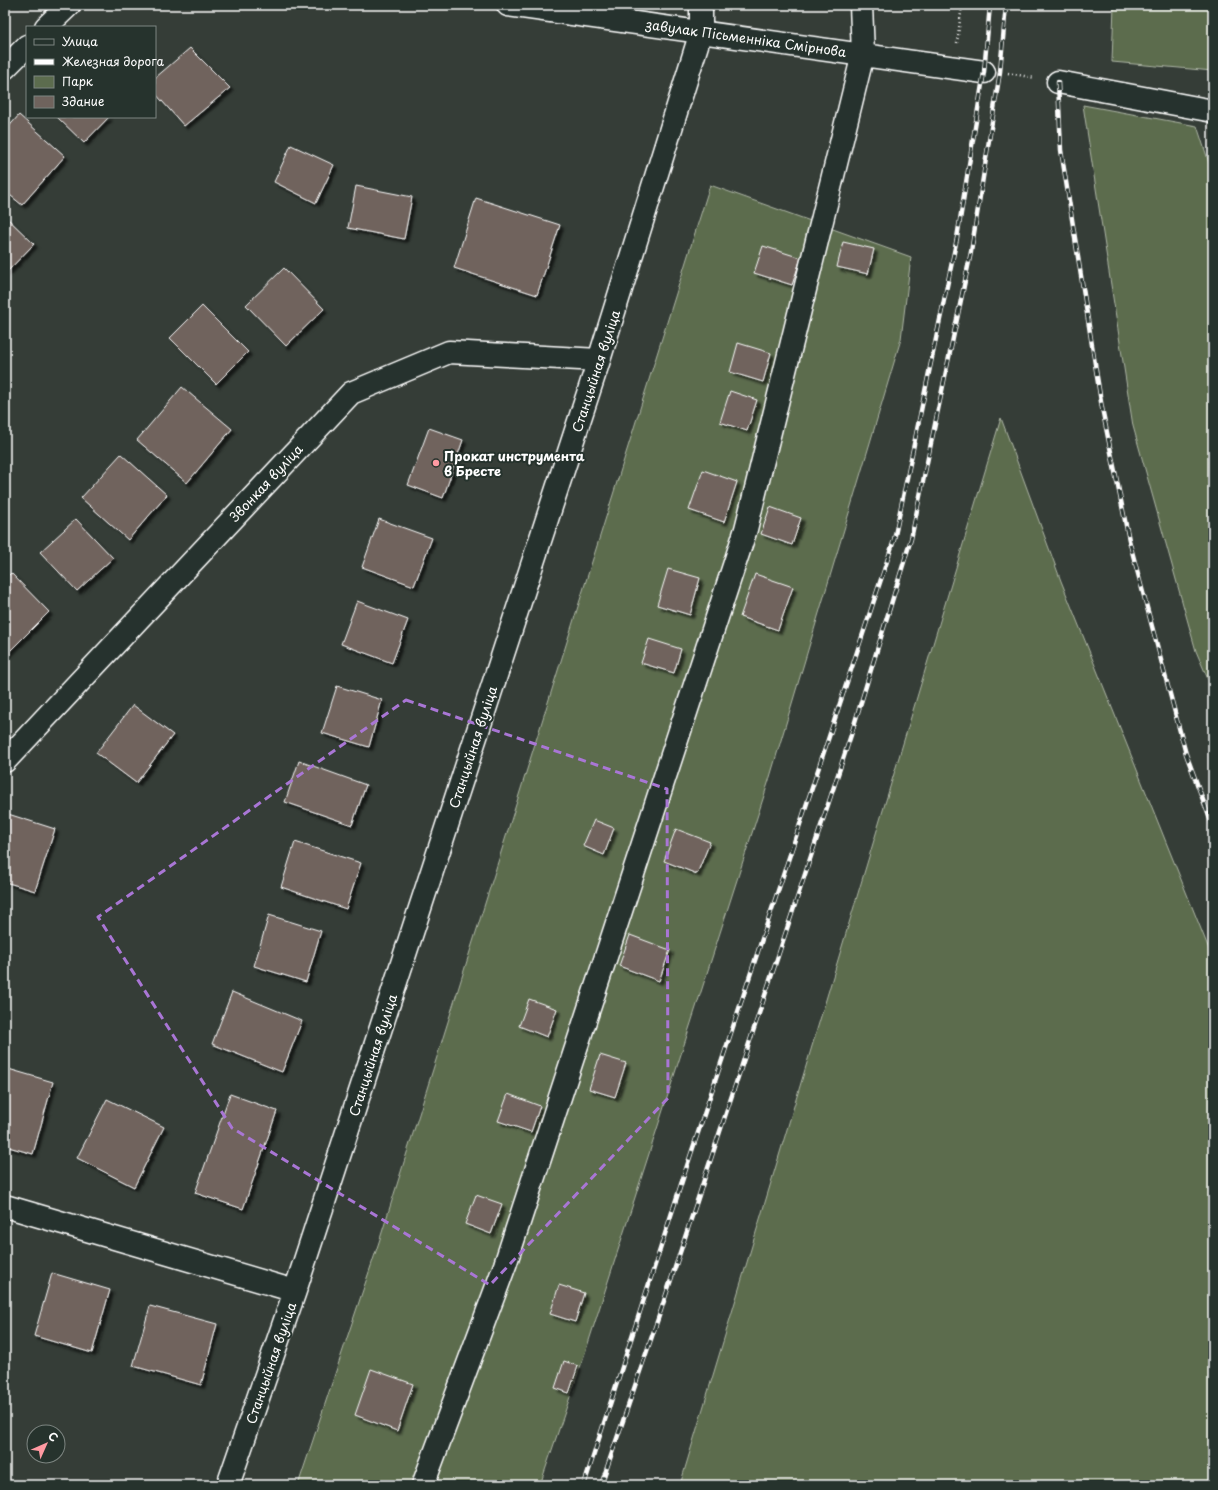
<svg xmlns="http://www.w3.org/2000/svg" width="1218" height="1490" font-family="'Playpen Sans',sans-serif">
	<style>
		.green { fill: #5c6c4e; stroke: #aeb6a6 }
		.building { fill: #6f635d; stroke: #fff; filter: url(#shadow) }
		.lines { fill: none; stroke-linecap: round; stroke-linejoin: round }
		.minor-casing { stroke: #fff; stroke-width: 25 }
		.path { stroke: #fff; stroke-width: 2.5; stroke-dasharray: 1 3; stroke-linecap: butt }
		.minor { stroke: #26332d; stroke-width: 22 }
		.rail-casing { stroke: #fff; stroke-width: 4.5 }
		.rail { stroke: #26332d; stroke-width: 3; stroke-dasharray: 9; stroke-linecap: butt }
		.marked { fill: none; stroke: #a976d5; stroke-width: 3; stroke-dasharray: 8 5; stroke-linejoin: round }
		.poi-dot { fill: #ff9aa2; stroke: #26332d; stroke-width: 1.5 }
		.labels { text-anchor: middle; stroke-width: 4; stroke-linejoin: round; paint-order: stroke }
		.street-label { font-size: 13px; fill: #fff; stroke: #26332d }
		.poi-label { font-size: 13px; font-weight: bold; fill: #fff; stroke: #26332d; text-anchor: start }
	</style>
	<defs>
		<filter id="shadow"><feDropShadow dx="3.5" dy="3.5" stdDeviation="1" flood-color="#0009"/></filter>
	</defs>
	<rect width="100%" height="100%" fill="#353d37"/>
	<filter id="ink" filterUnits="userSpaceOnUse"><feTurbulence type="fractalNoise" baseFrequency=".025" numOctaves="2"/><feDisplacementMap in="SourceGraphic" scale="8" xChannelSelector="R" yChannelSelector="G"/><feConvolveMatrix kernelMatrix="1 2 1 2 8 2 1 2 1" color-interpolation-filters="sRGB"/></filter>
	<g filter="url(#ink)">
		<path class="green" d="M1114 5H1213V71L1112 62Z
			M1083 105 1197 126 1213 175V691L1196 651 1133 426Z
			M710 185 911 257 901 339 770 777 586 1350 540 1485H298L379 1242Z
			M1001 418 1061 581 1213 959V1485H680Z"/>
		<path class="building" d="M190 48 230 88 184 126 155 93V78Z
			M19 115 65 156 22 205 5 191V131Z
			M57 117H109L84 143Z
			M291 145 334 165 316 203 274 182Z
			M356 186 412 197 404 239 348 228Z
			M476 198 560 225 537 295 454 268Z
			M5 216 34 244 5 274Z
			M843 242 874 249 868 274 837 267Z
			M763 246 801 258 792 285 754 273Z
			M284 268 324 309 286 346 246 305Z
			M202 306 248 352 216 384 170 338Z
			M738 343 771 353 763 382 730 372Z
			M182 387 232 429 187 483 137 440Z
			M730 391 757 400 747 431 720 422Z
			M429 428 463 440 443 498 408 485Z
			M121 454 167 495 128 540 81 498Z
			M703 470 737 482 724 522 689 510Z
			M770 507 801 518 792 545 761 534Z
			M76 519 113 558 77 591 40 552Z
			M379 519 432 538 414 586 362 567Z
			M668 569 700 578 690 615 657 605Z
			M11 573 49 612 6 655 5 579Z
			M755 574 793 587 778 630 740 617Z
			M357 601 408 620 392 663 341 644Z
			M649 639 681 649 674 673 641 663Z
			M337 686 382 700 369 747 322 733Z
			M133 705 173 735 136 783 96 753Z
			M299 761 366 785 352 825 285 802Z
			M5 813 55 829 35 891 5 882Z
			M594 820 614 828 604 855 583 846Z
			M676 829 710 842 697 874 664 861Z
			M295 842 361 863 346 909 281 887Z
			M269 915 321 931 306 982 254 966Z
			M630 935 670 950 659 981 619 966Z
			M232 992 302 1021 282 1072 212 1044Z
			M529 999 557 1009 547 1037 519 1026Z
			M600 1055 626 1063 615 1097 589 1089Z
			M5 1068 53 1082 33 1154 5 1146Z
			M230 1094 277 1111 243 1209 195 1193Z
			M508 1094 540 1106 531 1132 498 1121Z
			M107 1099 164 1127 134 1187 77 1158Z
			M476 1195 502 1204 491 1234 465 1224Z
			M52 1273 110 1290 92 1353 34 1336Z
			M559 1285 584 1293 575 1322 550 1314Z
			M150 1306 217 1324 201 1385 133 1366Z
			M564 1361 578 1366 569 1393 555 1388Z
			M371 1369 413 1384 397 1431 355 1415Z"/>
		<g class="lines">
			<g class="minor-casing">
				<path id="minor" d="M508 5 984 72
					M46 27 69 5
					M5 68 27 46
					M1058 82 1213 111
					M5 761 351 393 449 352 599 360
					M5 1206 295 1291
					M228 1485 295 1291 599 360 701 32V5
					M423 1485 505 1265 746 529 863 54 861 5"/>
			</g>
			<path class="path" d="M957 43 962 5
				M1008 73 1035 78"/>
			<use href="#minor" class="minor"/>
			<g class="rail-casing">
				<path id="rail" d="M1058 82 1061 150 1102 408 1129 540 1186 754 1213 827
					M584 1485 685 1172 894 540 957 238 984 72 990 5
					M601 1485 661 1310 851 735 911 539 971 252 1000 72 1006 5"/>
			</g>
			<use href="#rail" class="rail"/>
		</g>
	</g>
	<path class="marked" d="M406 700 667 789 668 1098 490 1285 232 1128 98 917Z"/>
	<circle class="poi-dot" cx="436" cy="463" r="4"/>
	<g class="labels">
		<g class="street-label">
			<text transform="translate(746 38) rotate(8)" y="5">завулак Пісьменніка Смірнова</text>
			<text transform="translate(596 371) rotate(-72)" y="5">Станцыйная вуліца</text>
			<text transform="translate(266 483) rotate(-47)" y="5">Звонкая вуліца</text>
			<text transform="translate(473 747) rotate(-72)" y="5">Станцыйная вуліца</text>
			<text transform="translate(373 1055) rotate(-72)" y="5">Станцыйная вуліца</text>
			<text transform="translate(271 1363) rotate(-71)" y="5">Станцыйная вуліца</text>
		</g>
		<g class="poi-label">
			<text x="444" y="461">Прокат инструмента<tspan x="444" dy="15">в Бресте</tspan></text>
		</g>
	</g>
	<rect width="1218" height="1490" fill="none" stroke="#26332d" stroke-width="20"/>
	<rect x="10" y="10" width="1198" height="1470" fill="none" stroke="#fff" stroke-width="1.5" filter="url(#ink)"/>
	<rect x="26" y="26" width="130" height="92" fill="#26332d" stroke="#7d8581"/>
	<rect x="34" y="39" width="20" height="6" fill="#26332d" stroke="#7d8581"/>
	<text x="62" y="46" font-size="12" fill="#ffffff">Улица</text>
	<rect x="34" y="59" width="20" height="6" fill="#ffffff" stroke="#7d8581"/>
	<text x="62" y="66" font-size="12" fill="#ffffff">Железная дорога</text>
	<rect x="34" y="76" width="20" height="12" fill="#5c6c4e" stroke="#7d8581"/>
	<text x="62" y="86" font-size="12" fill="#ffffff">Парк</text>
	<rect x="34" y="96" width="20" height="12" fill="#6f635d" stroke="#7d8581"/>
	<text x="62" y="106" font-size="12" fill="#ffffff">Здание</text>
	<g transform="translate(46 1444) rotate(45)"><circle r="19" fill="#26332d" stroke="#7d8581"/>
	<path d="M0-3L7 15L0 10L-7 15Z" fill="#ff9aa2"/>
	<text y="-6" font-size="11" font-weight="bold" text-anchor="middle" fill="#ffffff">С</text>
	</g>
</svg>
